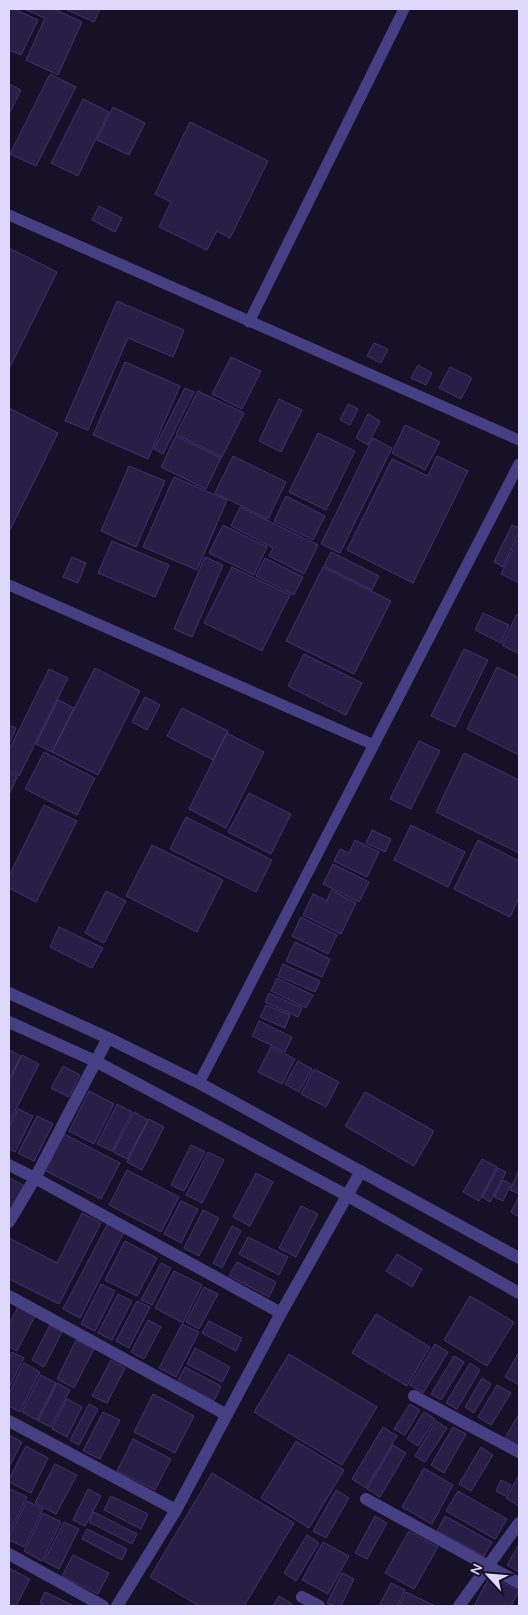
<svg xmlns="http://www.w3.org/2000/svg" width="528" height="1615" font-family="Quicksand,sans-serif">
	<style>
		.building { fill: #291e46; stroke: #433171 }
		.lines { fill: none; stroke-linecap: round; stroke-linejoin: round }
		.lane { stroke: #473f83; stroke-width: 11 }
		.street { stroke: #473f83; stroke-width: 12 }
	</style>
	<rect width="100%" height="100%" fill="#161126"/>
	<path class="building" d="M9 9H14L38 20 21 55 9 50Z
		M24 9H54L82 22 58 75 26 60 45 18Z
		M65 9H100L94 22Z
		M50 74 76 87 36 166 10 154Z
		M9 84 21 90 9 114Z
		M83 99 109 112 78 176 51 163Z
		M113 107 145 123 129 155 97 140Z
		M190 122 268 161 230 238 217 231 207 250 159 227 171 202 155 194Z
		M99 206 122 218 115 232 92 220Z
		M9 248 57 272 9 369Z
		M117 301 184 330 173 357 128 338 88 430 65 421Z
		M374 343 388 349 381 363 367 356Z
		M231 357 261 371 242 409 212 394Z
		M125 362 180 386 148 459 93 435Z
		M418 365 432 373 426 385 411 378Z
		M450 367 472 378 461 399 439 388Z
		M185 388 194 392 163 454 154 449Z
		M198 391 244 413 222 457 176 434Z
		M279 399 302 410 281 452 259 441Z
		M348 404 358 409 350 425 340 420Z
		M9 408 58 433 9 532Z
		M368 414 380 421 368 445 356 438Z
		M405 425 440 442 425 470 392 453Z
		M318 433 355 451 326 510 289 492Z
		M176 436 221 458 206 489 161 467Z
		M373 438 392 448 340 553 321 544Z
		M233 456 286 482 268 519 215 493Z
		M437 456 468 471 413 583 347 550 392 459 428 476Z
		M129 466 165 481 136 547 101 531Z
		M174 477 227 500 197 570 143 547Z
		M286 496 325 516 313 540 274 521Z
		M240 507 318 545 304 574 269 556 273 548 231 526Z
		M223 525 267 547 254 575 209 553Z
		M512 525 519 528V533L503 567 494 562Z
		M519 538V583L501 574Z
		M112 541 169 565 155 597 98 573Z
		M331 552 379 576 372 590 324 566Z
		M72 557 86 563 78 583 63 577Z
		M205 557 223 565 192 637 174 629Z
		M265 558 303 577 294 595 256 576Z
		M232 567 290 595 262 651 204 623Z
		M323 567 391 601 354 674 286 641Z
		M483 613 509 625 501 643 475 630Z
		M517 614 519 615V654L502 645Z
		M464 649 488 660 455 727 431 716Z
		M304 654 362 683 346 715 288 686Z
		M497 667 519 678V755L467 729Z
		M95 668 140 691 98 775 52 752Z
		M49 669 68 678 19 776 9 771V750Z
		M145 697 160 705 147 730 132 722Z
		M58 700 74 708 52 752 36 744Z
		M182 708 228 731 213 760 167 736Z
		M9 725 16 728 9 744Z
		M227 733 264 752 226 828 189 809Z
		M419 741 440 751 411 809 390 799Z
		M44 752 95 778 77 815 25 789Z
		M464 753 519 780V853L436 812Z
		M9 773 17 777 9 795Z
		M249 793 291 814 271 854 228 832Z
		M44 805 77 821 36 902 9 888V876Z
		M186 817 272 860 256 892 170 849Z
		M411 825 465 852 448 887 394 860Z
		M372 830 391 839 385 852 366 843Z
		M355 840 379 852 367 877 334 861 340 849 349 853Z
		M478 840 519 861V898L510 917 454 889Z
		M152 845 223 880 197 932 126 896Z
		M333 864 369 882 359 902 323 884Z
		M331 890 356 903 341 934 303 915 313 894 327 901Z
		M106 891 126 901 104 943 85 933Z
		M301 917 337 935 328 954 292 936Z
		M59 927 103 948 92 968 50 947Z
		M295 942 330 959 322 977 286 961Z
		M283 964 320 981 315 992 278 976Z
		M277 978 313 995 306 1008 271 991Z
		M269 993 302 1008 298 1017 265 1002Z
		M266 1005 290 1015 285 1028 260 1017Z
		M259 1021 292 1037 285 1052 252 1036Z
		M271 1047 295 1059 282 1084 258 1072Z
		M9 1050 21 1056 9 1079Z
		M22 1055 39 1064 9 1123V1082Z
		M298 1061 312 1069 299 1092 285 1084Z
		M63 1066 80 1075 69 1097 51 1088Z
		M314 1069 339 1082 326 1107 301 1094Z
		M89 1091 114 1104 94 1144 69 1131Z
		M365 1092 434 1131 414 1166 345 1126Z
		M117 1104 132 1112 112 1151 97 1144Z
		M18 1109 33 1116 15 1152 9 1149V1127Z
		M134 1112 148 1120 127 1159 113 1152Z
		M37 1116 53 1124 34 1161 18 1153Z
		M149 1119 164 1127 142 1170 127 1162Z
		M62 1133 120 1163 101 1199 44 1170Z
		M191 1145 205 1152 184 1191 171 1185Z
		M208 1152 224 1160 202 1203 186 1195Z
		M482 1159 497 1167 479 1201 463 1192Z
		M498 1168 506 1172 490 1202 482 1197Z
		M127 1170 179 1197 161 1232 109 1205Z
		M518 1172H519V1194L510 1190Z
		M256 1173 273 1182 250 1226 233 1217Z
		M9 1178 27 1187 9 1211Z
		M503 1180 511 1184 503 1201 494 1197Z
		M519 1196V1217L511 1212Z
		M181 1201 198 1209 181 1243 164 1234Z
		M301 1206 318 1214 296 1257 279 1248Z
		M203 1210 219 1218 199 1256 184 1248Z
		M82 1213 101 1223 59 1304 9 1279V1238L57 1263Z
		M108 1223 124 1232 80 1318 63 1309Z
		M232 1226 241 1231 222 1268 213 1263Z
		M248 1237 288 1257 279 1275 239 1254Z
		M125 1241 157 1258 137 1296 105 1280Z
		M397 1254 422 1269 412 1287 386 1271Z
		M237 1262 276 1282 269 1297 229 1276Z
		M161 1263 171 1268 152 1305 141 1300Z
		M174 1271 202 1285 183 1323 155 1308Z
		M101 1284 115 1291 95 1331 81 1324Z
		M204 1287 218 1294 199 1329 186 1322Z
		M118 1294 132 1301 112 1340 98 1333Z
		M470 1296 514 1322 487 1366 444 1340Z
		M137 1301 150 1307 129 1348 116 1341Z
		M18 1307 35 1316 17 1351 9 1347V1324Z
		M376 1314 430 1347 407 1386 352 1353Z
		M148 1320 161 1327 144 1359 131 1352Z
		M209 1321 242 1338 236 1351 202 1333Z
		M182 1324 199 1332 176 1377 159 1368Z
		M50 1325 62 1332 44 1367 32 1360Z
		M76 1340 94 1349 74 1388 57 1379Z
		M435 1344 448 1352 423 1393 410 1385Z
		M195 1348 230 1367 222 1382 187 1364Z
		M12 1352 24 1358 9 1388V1359Z
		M519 1352V1385L505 1377Z
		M289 1354 377 1407 342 1465 254 1412Z
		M454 1356 464 1362 441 1400 431 1394Z
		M111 1360 125 1368 107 1403 92 1396Z
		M24 1363 40 1372 20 1412 9 1406V1393Z
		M470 1363 480 1370 457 1409 446 1403Z
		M185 1367 221 1386 214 1401 177 1382Z
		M41 1375 56 1383 37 1420 22 1412Z
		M482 1378 491 1384 474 1413 465 1407Z
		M57 1383 70 1390 51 1427 38 1421Z
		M497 1385 511 1393 491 1425 478 1417Z
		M153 1394 194 1416 175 1453 134 1432Z
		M67 1399 82 1407 67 1437 52 1429Z
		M89 1404 98 1409 79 1445 70 1440Z
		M410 1404 420 1410 405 1435 394 1429Z
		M103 1412 120 1420 100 1459 83 1451Z
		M424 1412 435 1419 418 1446 407 1439Z
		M519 1414V1442L517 1445 505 1438Z
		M436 1421 447 1428 425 1462 415 1456Z
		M383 1427 397 1436 366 1488 352 1479Z
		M453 1427 466 1434 444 1473 431 1465Z
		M9 1435 22 1442 9 1467Z
		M133 1439 171 1459 155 1490 117 1471Z
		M296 1441 344 1470 309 1528 261 1498Z
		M393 1445 406 1453 380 1497 367 1489Z
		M26 1446 48 1458 31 1493 9 1482V1479Z
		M481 1447 493 1455 471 1491 459 1484Z
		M55 1464 77 1475 56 1514 35 1503Z
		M424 1468 453 1485 432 1524 402 1507Z
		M212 1473 294 1523 244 1606H199L150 1577Z
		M519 1475V1506L506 1498Z
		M501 1480 511 1485 505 1496 496 1491Z
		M11 1489 27 1497 9 1533V1494Z
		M88 1489 101 1496 85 1526 73 1520Z
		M336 1490 349 1498 326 1538 313 1531Z
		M458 1491 507 1519 495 1539 446 1511Z
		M111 1496 148 1514 141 1529 104 1510Z
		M27 1501 43 1509 24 1547 9 1540V1537Z
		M94 1512 137 1534 132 1544 89 1522Z
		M43 1513 61 1522 42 1561 24 1551Z
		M375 1516 387 1523 367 1559 355 1553Z
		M445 1516 492 1542 484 1556 437 1531Z
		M64 1522 79 1529 59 1569 44 1561Z
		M87 1529 127 1549 122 1560 82 1539Z
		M409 1531 438 1547 414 1589 385 1573Z
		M307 1535 319 1543 296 1581 284 1573Z
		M323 1542 349 1556 328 1594 302 1580Z
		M519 1544V1572L507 1565Z
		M73 1555 109 1573 98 1594 62 1576Z
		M9 1568 30 1579 16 1606H9Z
		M342 1573 354 1579 341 1606H334L327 1603Z
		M490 1576 519 1591 511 1606H474Z
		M391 1583 405 1590 397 1606H379Z
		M45 1592 74 1606H45L40 1603Z
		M406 1592 435 1606H399Z
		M279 1596 292 1604 291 1606H273Z"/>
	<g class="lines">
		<path class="lane" d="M9 215 519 440
			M249 322 404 9
			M9 585 374 745
			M199 1083 519 464"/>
		<path class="street" d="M9 993 108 1038 199 1083 519 1258
			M9 1022 95 1061 348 1196 519 1293
			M9 1165 35 1178 281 1313
			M9 1222 35 1178 108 1038
			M9 1296 227 1415
			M414 1396 519 1452
			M9 1421 176 1510
			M366 1499 519 1583
			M9 1554 103 1606
			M302 1597 319 1606
			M117 1606 176 1510 281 1313 361 1171
			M459 1606 519 1523"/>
	</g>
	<rect width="528" height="1615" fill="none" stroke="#dfd8fd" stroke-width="20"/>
	<g transform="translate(488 1575) rotate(296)" stroke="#161126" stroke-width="4" paint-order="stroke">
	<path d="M0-4L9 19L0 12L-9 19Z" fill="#dfd8fd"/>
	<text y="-8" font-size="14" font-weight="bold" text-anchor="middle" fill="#dfd8fd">N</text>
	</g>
</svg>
